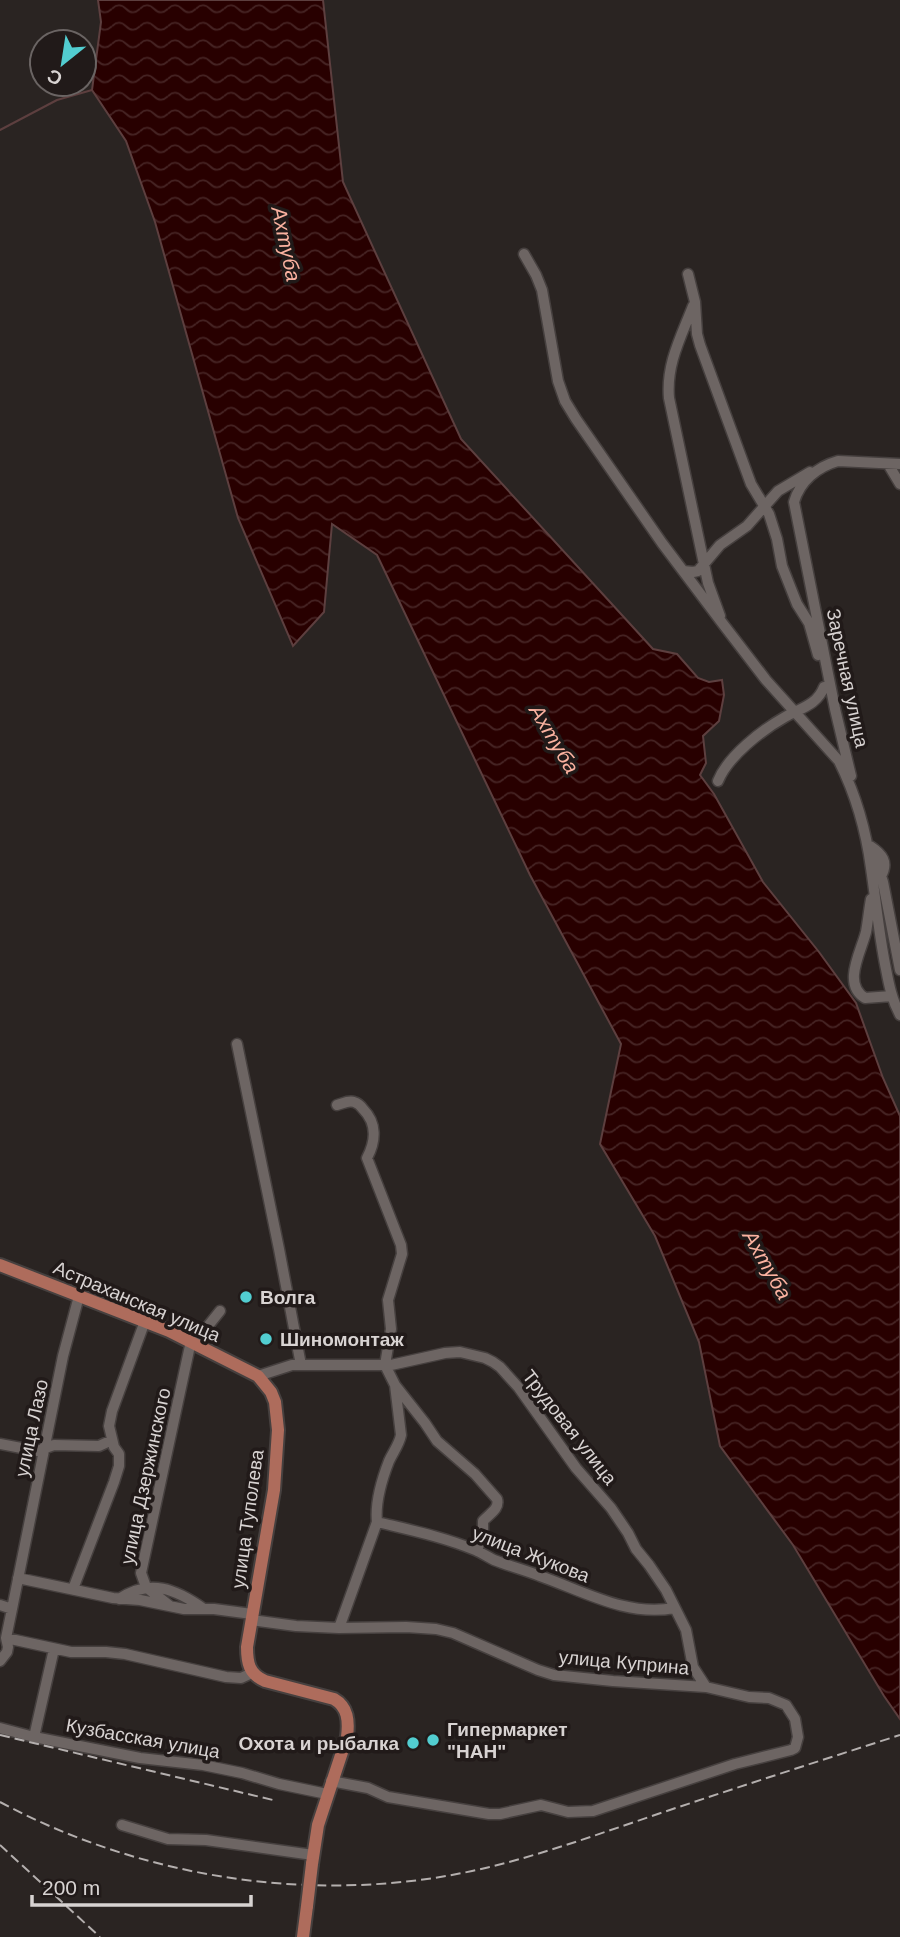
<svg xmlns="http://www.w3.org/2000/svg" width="900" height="1937" font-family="Helvetica,sans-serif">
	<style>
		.water { fill: url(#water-waves); stroke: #5d3f3f; stroke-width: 2 }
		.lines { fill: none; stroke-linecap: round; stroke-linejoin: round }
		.stream { stroke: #5d3f3f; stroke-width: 2 }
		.minor-casing { stroke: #46403f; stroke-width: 13 }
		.major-casing { stroke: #46403f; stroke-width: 16 }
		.minor { stroke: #6d6563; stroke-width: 10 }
		.major { stroke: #ae6c5c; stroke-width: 12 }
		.rail { stroke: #b4afae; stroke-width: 2; stroke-dasharray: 10 5; stroke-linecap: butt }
		.major-bridge-casing { stroke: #46403f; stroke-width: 16; stroke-linecap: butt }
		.major-bridge { stroke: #ae6c5c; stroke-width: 12 }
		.poi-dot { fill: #52cdd0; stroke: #211a19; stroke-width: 2.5 }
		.labels { text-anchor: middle; stroke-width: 7; stroke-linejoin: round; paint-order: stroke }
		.street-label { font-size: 19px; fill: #d8d3d2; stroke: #211a19 }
		.poi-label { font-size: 19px; font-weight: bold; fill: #d8d3d2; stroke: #211a19; text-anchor: start }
		.water-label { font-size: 21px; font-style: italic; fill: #fbb2a0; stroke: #211a19 }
	</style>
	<defs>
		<pattern id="water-waves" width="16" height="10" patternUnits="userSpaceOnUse" patternTransform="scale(1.75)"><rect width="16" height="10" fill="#280000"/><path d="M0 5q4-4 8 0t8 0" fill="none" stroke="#462424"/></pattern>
	</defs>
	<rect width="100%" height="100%" fill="#2a2422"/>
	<path class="water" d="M98 0H323L343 182 461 439 653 649 677 654 698 678 709 682 722 680 724 695 719 721 703 736 706 763 700 775 714 794 763 882 819 952 856 1003 883 1078 900 1116V1719L884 1696 793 1545 720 1446 699 1342 655 1236 600 1144 621 1044 530 875 377 555 332 524 324 612 293 646 238 518 155 222 126 141 92 90 101 22Z"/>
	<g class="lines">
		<path class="stream" d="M0 130 57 100 92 90"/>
		<g class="minor-casing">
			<path id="minor" d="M524 254 536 275 542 290 558 381 565 401 576 419 662 543 723 624 766 680 839 761C856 795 866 830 871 868 876 902 879 935 886 969 889 985 892 1000 900 1015
				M688 274 695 302 697 334 700 345 751 484 769 514 777 539 782 566 797 604 809 623 818 655
				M693 306C681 337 666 364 669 398L708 583 720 616
				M888 464 900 484
				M683 571 693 572 698 571 720 545 747 526 778 491 810 472
				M851 776 835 709 794 502C800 481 817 467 838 461L900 464
				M718 781C728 756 762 730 785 717 801 708 817 705 824 687
				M870 846C882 854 889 862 881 876
				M874 854 883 882 900 970
				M871 899C869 910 868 921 866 932 861 952 842 984 865 998L892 996
				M237 1044 279 1249 301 1365
				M337 1105C342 1104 348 1100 354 1102 358 1103 361 1106 363 1109 377 1123 376 1141 367 1158L401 1245 402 1254 388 1300 391 1329 385 1365 395 1385 401 1435C399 1445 393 1452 389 1461 382 1479 375 1503 377 1522L339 1628
				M198 1345 200 1336 220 1311
				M258 1376 292 1365H391L445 1353 460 1352 485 1358 493 1362 500 1367 519 1388 576 1468 611 1508 628 1533 636 1549 649 1565 666 1590 686 1630 693 1667 706 1687
				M395 1385 425 1423 437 1441 475 1474 497 1499C500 1509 489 1514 483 1521V1532L477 1551
				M0 1444 37 1451 54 1445 99 1446 112 1440
				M377 1522C410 1530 444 1537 475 1550 482 1553 488 1557 494 1560 509 1566 525 1570 540 1576 583 1591 627 1617 674 1608
				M18 1578 113 1598 140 1600 184 1609H214L252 1614
				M73 1589 114 1482 119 1466V1454L114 1447 109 1426 112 1411 145 1321
				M119 1599C150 1578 176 1589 204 1609
				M0 1605 12 1609 6 1638 8 1647 7 1652 0 1661
				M170 1606 146 1587 141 1573 191 1341
				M12 1609 63 1356 79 1296
				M251 1620 296 1626 339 1628 406 1627 436 1629 453 1633 538 1670 554 1675 613 1681 706 1687 749 1697 769 1698 786 1705 795 1719 798 1737 795 1748 791 1750 735 1764 593 1811 568 1812 541 1805 500 1814H489L388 1797 368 1788 331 1781
				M6 1638 71 1652H106L125 1654 226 1677 241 1678 252 1673
				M54 1649 34 1737 140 1758 203 1765 242 1773 279 1784 327 1794
				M0 1728 34 1737
				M122 1825 168 1839 206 1840 313 1855"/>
		</g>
		<g class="major-casing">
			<path id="major" d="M0 1265 169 1331 258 1376 271 1392 275 1402 278 1430 274 1490 247 1647C247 1663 249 1674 265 1681L334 1699C348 1707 349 1721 347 1737L318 1825 312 1864
				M303 1937 307 1906"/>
		</g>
		<use href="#minor" class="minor"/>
		<use href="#major" class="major"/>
		<path class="rail" d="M0 1735 273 1800
			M0 1802C142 1878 313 1905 472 1871 532 1858 590 1837 649 1817 732 1789 816 1762 900 1735
			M0 1845 100 1937"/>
		<g class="major-bridge-casing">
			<path id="major-bridge" d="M307 1906 312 1864"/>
		</g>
		<use href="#major-bridge" class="major-bridge"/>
	</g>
	<g class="poi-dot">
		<circle cx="246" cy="1297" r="7"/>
		<circle cx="266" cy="1339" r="7"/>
		<circle cx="433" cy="1740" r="7"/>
		<circle cx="413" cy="1743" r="7"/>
	</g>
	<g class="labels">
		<g class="street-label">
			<text transform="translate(848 678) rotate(78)" y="7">Заречная улица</text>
			<text transform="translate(137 1301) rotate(23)" y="7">Астраханская улица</text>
			<text transform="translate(570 1427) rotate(52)" y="7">Трудовая улица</text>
			<text transform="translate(31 1428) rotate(-78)" y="7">улица Лазо</text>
			<text transform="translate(145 1476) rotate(-78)" y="7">улица Дзержинского</text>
			<text transform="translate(247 1519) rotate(-82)" y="7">улица Туполева</text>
			<text transform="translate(531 1554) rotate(21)" y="7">улица Жукова</text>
			<text transform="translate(624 1662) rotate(5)" y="7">улица Куприна</text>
			<text transform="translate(143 1738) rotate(10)" y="7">Кузбасская улица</text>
		</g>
		<g class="poi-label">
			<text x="260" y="1304">Волга</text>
			<text x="280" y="1346">Шиномонтаж</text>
			<text x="447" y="1736">Гипермаркет<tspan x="447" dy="22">"НАН"</tspan></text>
			<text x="399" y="1750" text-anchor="end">Охота и рыбалка</text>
		</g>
		<g class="water-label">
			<text transform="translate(286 244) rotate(78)" y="7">Ахтуба</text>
			<text transform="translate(554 739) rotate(59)" y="7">Ахтуба</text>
			<text transform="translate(767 1265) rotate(60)" y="7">Ахтуба</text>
		</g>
	</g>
	<g transform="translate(63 63) rotate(210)"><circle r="33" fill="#211a19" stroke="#6a6463" stroke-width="2"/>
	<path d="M0-5L12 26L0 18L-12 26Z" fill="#52cdd0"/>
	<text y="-10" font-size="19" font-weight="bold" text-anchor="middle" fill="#d8d3d2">С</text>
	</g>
	<path d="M32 1895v10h219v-10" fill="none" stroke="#d8d3d2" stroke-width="3.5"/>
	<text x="42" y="1895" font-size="21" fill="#d8d3d2" stroke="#211a19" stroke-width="5" paint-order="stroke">200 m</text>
</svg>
